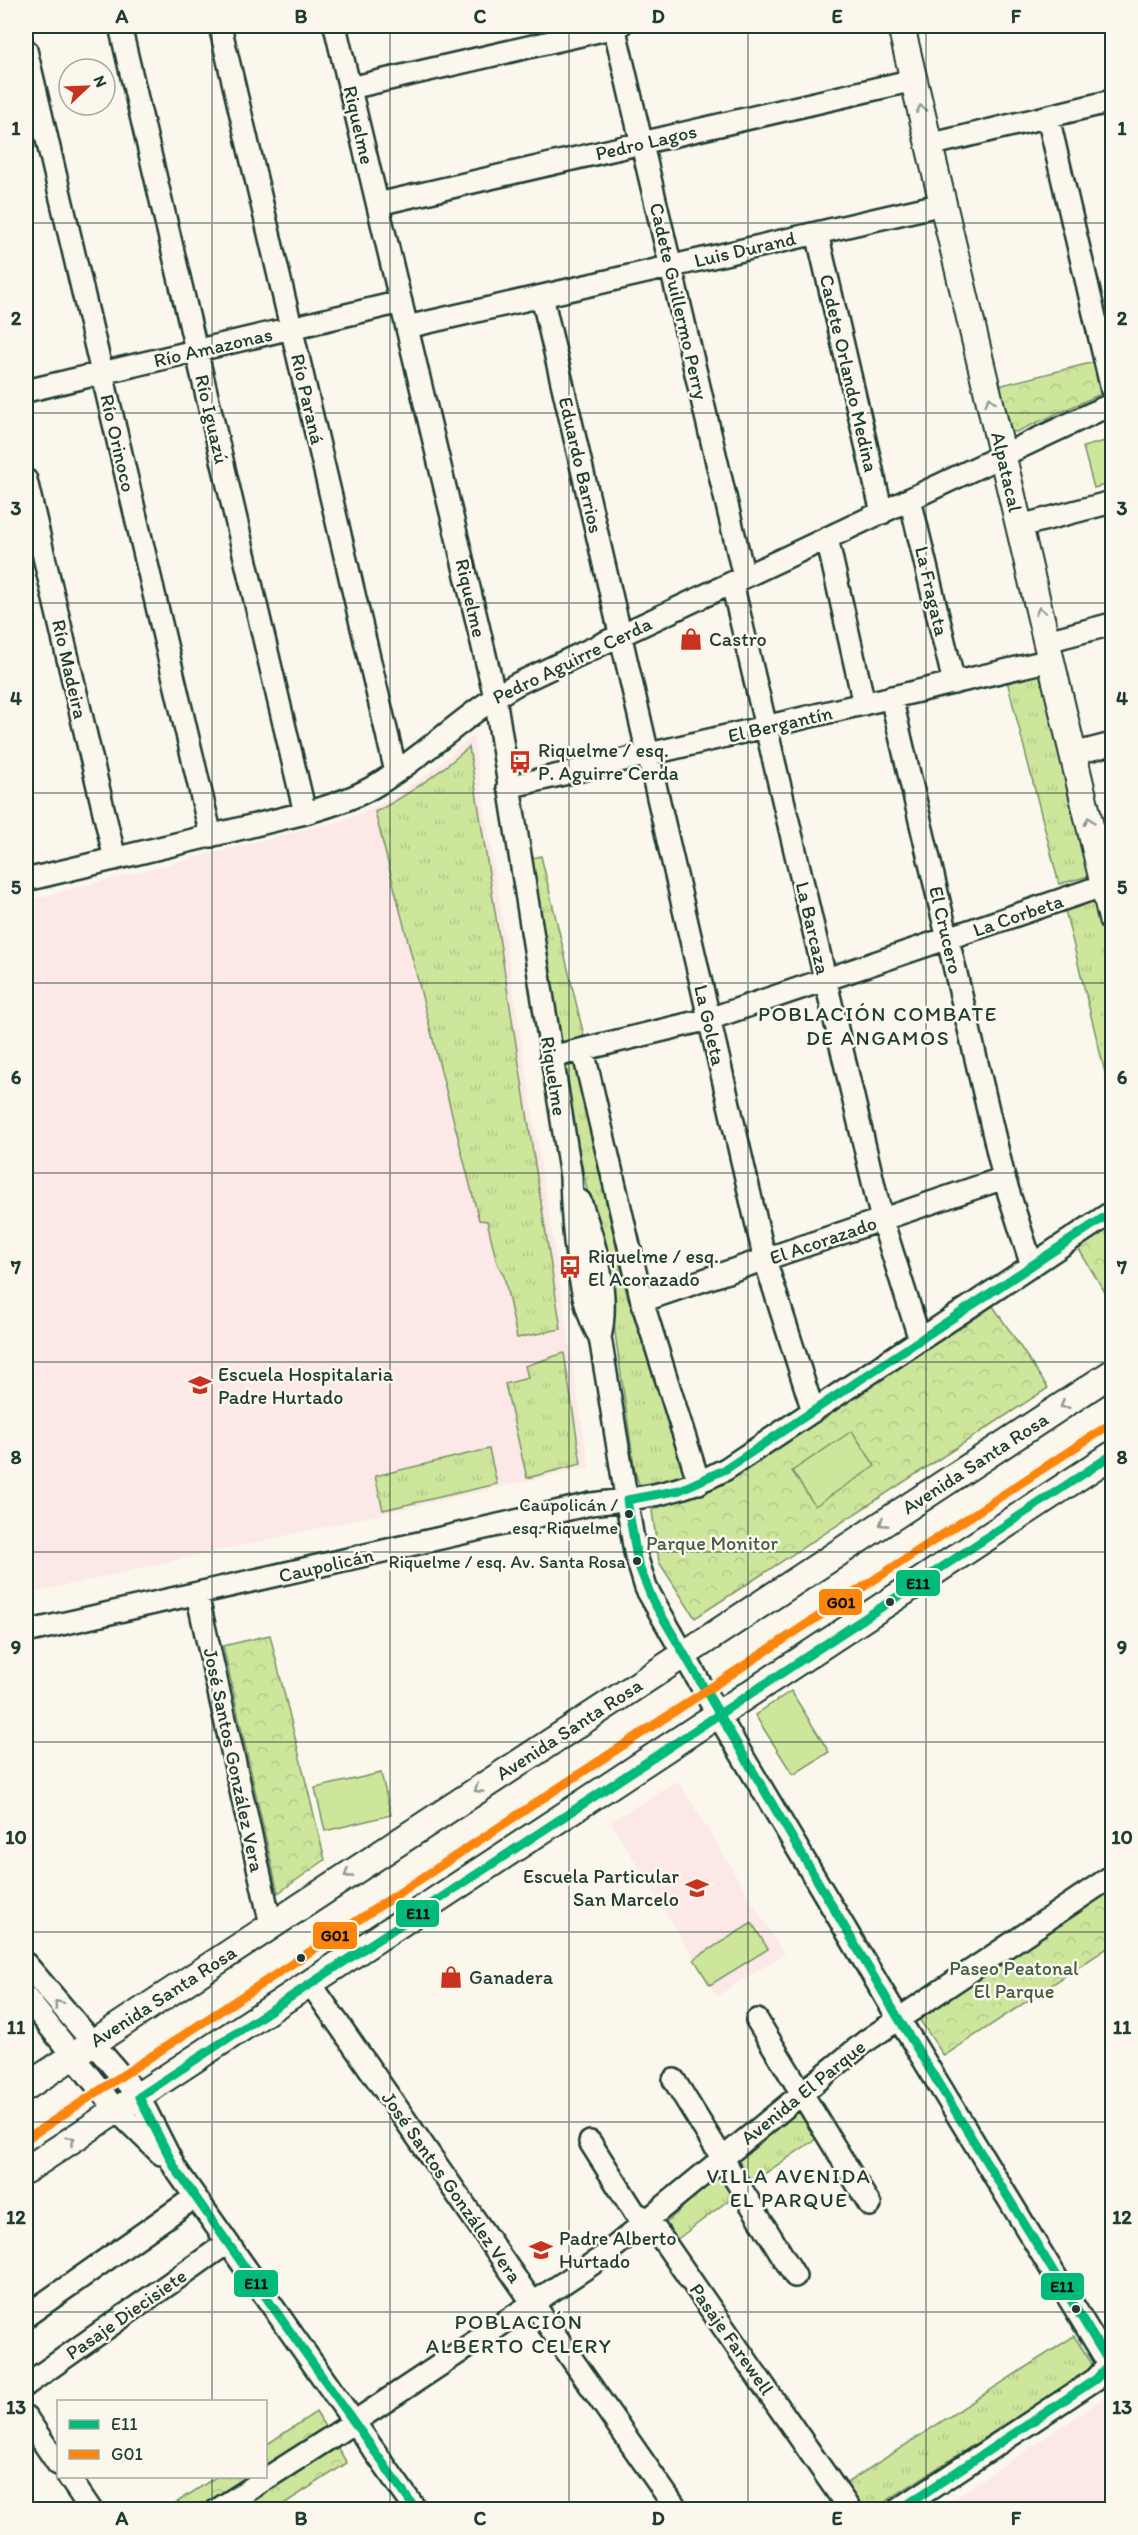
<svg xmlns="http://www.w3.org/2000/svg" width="1138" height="2535" font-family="Itim,sans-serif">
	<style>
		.built { fill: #fce8e6 }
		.grass { fill: url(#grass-tufts); stroke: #769268; stroke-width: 1.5 }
		.park { fill: url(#park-crowns); stroke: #769268; stroke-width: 1.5 }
		.pitch { fill: #cee69c; stroke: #769268; stroke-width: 1.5 }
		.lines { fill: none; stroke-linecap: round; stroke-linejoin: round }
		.minor-casing { stroke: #1f3d34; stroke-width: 26 }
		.major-casing { stroke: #1f3d34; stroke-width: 30 }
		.minor { stroke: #fbf7ec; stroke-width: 21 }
		.major { stroke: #fbf7ec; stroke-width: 26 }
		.bus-1-casing { stroke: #fbf7ec; stroke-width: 14 }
		.bus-2-casing { stroke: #fbf7ec; stroke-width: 14 }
		.bus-1 { stroke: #02bb7b; stroke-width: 9 }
		.bus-2 { stroke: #fc850d; stroke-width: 9 }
		.oneway { stroke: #8d9a90 }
		.grid { fill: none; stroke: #1f3d34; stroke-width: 1.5; stroke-opacity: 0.55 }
		.bus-dot { fill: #1f3d34; stroke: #fbf7ec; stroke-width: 2 }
		.labels { text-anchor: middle; stroke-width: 5; stroke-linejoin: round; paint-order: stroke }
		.bus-label { font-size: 18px; fill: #1f3d34; stroke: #fbf7ec; text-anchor: end }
		.street-label { font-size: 20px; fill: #1f3d34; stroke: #fbf7ec }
		.poi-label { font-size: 20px; fill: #1f3d34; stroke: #fbf7ec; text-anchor: start }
		.park-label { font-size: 20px; fill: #425f49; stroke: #fbf7ec }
		.neighbourhood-label { font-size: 21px; letter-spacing: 1.5px; fill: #1f3d34; stroke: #fbf7ec }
		.line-badge { stroke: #fbf7ec; stroke-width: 2 }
		.pale-badge-label { font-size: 16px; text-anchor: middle; font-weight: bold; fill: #111 }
		.neatline { fill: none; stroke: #1f3d34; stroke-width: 2 }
		.grid-label { font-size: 20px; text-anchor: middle; font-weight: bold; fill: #1f3d34 }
	</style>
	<defs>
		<pattern id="grass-tufts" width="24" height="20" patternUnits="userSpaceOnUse" patternTransform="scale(1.5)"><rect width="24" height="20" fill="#cee69c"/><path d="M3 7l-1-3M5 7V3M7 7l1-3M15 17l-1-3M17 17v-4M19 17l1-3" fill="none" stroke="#b0c687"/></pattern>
		<pattern id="park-crowns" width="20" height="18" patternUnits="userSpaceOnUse" patternTransform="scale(1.5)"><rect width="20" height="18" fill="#cee69c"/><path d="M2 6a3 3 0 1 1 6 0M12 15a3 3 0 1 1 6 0" fill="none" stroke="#b0c687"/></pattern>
	</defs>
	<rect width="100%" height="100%" fill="#fbf7ec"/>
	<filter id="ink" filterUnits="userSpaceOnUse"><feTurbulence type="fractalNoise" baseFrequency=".0167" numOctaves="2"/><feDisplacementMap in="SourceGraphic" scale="12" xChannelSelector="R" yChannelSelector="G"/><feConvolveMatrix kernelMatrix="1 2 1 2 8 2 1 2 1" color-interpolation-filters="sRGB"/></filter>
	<g filter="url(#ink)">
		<path class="built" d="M473 736 589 1467 26 1594V901L347 819 386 802 423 778Z
			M678 1781 784 1954 717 1996 611 1822Z
			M1103 2399 1112 2414V2509H938Z"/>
		<path class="grass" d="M1040 668 1093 875 1059 884 1006 677Z
			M469 747 561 1329 517 1338 504 1276 497 1263 487 1221 479 1220 375 812C411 794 439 773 469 747Z
			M541 856 584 1036 557 1044 529 859Z
			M1093 889 1112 968V1101L1063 902Z
			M575 1064 627 1295 685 1475 648 1487 639 1484 635 1472 609 1291 561 1069Z
			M564 1353 581 1464 527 1478 505 1384 528 1378 525 1366Z
			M489 1449 497 1484 383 1510 375 1476Z
			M801 2104 820 2136 751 2183 733 2159Z
			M722 2170 739 2192 675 2241 665 2224Z
			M1074 2336 1094 2367 874 2509H861L845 2484Z"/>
		<path class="park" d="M1095 362 1103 393 1016 432 1006 429 998 386Z
			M1112 1220V1304L1075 1243Z
			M993 1306 1048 1388 695 1618 659 1562 652 1510 729 1480Z
			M270 1635 325 1860 278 1893 223 1646Z
			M1112 1883V1945L944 2056 915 2013Z
			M316 2412 329 2433 266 2472V2445Z
			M336 2445 347 2463 276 2509 234 2510Z
			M216 2477H259L205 2509 165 2510Z"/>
		<path class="pitch" d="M1112 439V483L1094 488 1083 447Z
			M852 1431 875 1466 815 1506 792 1471Z
			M791 1691 829 1752 793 1775 755 1715Z
			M381 1773 391 1815 325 1831 315 1788Z
			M752 1923 768 1949 710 1985 694 1959Z"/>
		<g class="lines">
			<g class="minor-casing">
				<path id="minor" d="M120 26 305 813
					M220 26 396 772
					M335 26 495 697 571 1177C572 1219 577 1303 600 1337
					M614 26 744 577
					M26 50 211 836
					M350 88 620 26
					M1048 117 1112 390
					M929 145 1112 101
					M378 204 914 80
					M817 233 882 513
					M542 296 765 1260 813 1411
					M407 327 943 204
					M26 391 401 302
					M26 480 115 859
					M910 499 954 683
					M1020 526 1112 502
					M827 538 864 704
					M732 583 882 1220 920 1340
					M1047 641 1112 624
					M891 697 1004 1178 1032 1266
					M1073 754 1112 744
					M508 787 1051 660
					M26 880 305 813C331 806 356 798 378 784 427 754 467 712 517 684L1112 404
					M583 1050 642 1301 699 1483
					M551 1057 709 1019 1105 885
					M580 1201C595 1242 610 1294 600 1337L635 1552 646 1588 718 1715 891 2006 1112 2369
					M642 1301 1004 1178
					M197 1594 271 1925
					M26 1632 591 1504C642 1498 680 1494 726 1469L1112 1212
					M26 1964 139 2097 175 2168 416 2510
					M310 1983 677 2510
					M26 1997 117 2111 161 2154
					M757 2020 870 2205
					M674 2080 795 2276
					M590 2142 635 2213 649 2220 850 2510
					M26 2316 195 2197
					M26 2385 227 2243
					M26 2417 58 2464
					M68 2476 91 2510
					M217 2510 336 2434 601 2258 866 2041 1112 1876
					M898 2510 1096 2379 1112 2361"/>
			</g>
			<g class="major-casing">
				<path id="major" d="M901 26 1112 919
					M26 2087 1112 1373
					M26 2170 1112 1455"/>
			</g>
			<use href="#minor" class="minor"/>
			<use href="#major" class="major"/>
			<g class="bus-1-casing">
				<path id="bus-1" d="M416 2510 175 2168 139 2097 1112 1455
					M899 2510 1096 2379 1110 2364 891 2006 653 1601 638 1564 627 1500 680 1490 726 1469 1112 1212"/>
			</g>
			<g class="bus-2-casing">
				<path id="bus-2" d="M26 2139 1112 1423"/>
			</g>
			<use href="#bus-1" class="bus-1"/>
			<use href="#bus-2" class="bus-2"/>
		</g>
		<defs><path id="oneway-chevron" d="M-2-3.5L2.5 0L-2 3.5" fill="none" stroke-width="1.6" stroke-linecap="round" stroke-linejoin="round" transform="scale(1.5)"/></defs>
		<g class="oneway">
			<use href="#oneway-chevron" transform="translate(921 109) rotate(-103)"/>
			<use href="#oneway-chevron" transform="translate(990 401) rotate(-103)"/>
			<use href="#oneway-chevron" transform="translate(1040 611) rotate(-103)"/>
			<use href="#oneway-chevron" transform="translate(1089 821) rotate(-103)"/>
			<use href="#oneway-chevron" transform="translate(1064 1405) rotate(147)"/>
			<use href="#oneway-chevron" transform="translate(883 1523) rotate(147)"/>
			<use href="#oneway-chevron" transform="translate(478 1789) rotate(147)"/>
			<use href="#oneway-chevron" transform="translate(348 1874) rotate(147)"/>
			<use href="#oneway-chevron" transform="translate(58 2004) rotate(-130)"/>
			<use href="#oneway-chevron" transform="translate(71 2140) rotate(-33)"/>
		</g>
	</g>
	<path class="grid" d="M212 26V2402M390 26V2510M569 26V2510M748 26V2510M926 26V2510M26 223H1112M26 413H1112M26 603H1112M26 793H1112M26 983H1112M26 1173H1112M26 1362H1112M26 1552H1112M26 1742H1112M26 1932H1112M26 2122H1112M26 2312H1112M212 2476V2510"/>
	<defs>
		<g id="shop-bare" transform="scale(1.8)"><path d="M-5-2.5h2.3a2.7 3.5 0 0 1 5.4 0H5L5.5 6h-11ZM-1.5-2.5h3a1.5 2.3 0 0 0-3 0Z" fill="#c8321e" stroke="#fbf7ec" stroke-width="2.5" paint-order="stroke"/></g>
		<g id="bus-bare" transform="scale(1.8)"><path d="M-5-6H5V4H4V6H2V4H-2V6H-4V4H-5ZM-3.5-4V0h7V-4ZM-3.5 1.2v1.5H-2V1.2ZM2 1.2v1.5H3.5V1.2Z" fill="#c8321e" stroke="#fbf7ec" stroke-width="2.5" paint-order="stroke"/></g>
		<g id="school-bare" transform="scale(1.8)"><path d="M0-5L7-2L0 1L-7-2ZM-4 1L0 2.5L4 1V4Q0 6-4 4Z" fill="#c8321e" stroke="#fbf7ec" stroke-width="2.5" paint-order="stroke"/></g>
	</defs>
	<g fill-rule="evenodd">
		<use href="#shop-bare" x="691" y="639"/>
		<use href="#bus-bare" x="520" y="762"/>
		<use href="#bus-bare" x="570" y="1267"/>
		<use href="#school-bare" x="200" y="1385"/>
		<use href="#school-bare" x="697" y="1888"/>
		<use href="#shop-bare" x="451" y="1977"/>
		<use href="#school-bare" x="541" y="2250"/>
	</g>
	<g class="bus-dot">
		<circle cx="629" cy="1514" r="5"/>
		<circle cx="637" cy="1561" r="5"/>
		<circle cx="890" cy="1602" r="5"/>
		<circle cx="301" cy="1958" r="5"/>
		<circle cx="1076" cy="2309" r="5"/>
	</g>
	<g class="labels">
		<g class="bus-label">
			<text x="618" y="1511">Caupolicán /<tspan x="618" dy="23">esq. Riquelme</tspan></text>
			<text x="626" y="1568">Riquelme / esq. Av. Santa Rosa</text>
		</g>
		<g class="street-label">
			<text transform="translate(359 125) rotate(77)" y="7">Riquelme</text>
			<text transform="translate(646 142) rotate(-13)" y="7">Pedro Lagos</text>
			<text transform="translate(745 249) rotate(-13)" y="7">Luis Durand</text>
			<text transform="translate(679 301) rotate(77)" y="7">Cadete Guillermo Perry</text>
			<text transform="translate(213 347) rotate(-13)" y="7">Río Amazonas</text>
			<text transform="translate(849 373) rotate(77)" y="7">Cadete Orlando Medina</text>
			<text transform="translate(308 399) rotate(77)" y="7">Río Paraná</text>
			<text transform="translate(212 419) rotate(77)" y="7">Río Iguazú</text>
			<text transform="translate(118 443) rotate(77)" y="7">Río Orinoco</text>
			<text transform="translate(581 465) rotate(77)" y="7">Eduardo Barrios</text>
			<text transform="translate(1007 472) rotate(77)" y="7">Alpatacal</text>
			<text transform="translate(932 591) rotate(77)" y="7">La Fragata</text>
			<text transform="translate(471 598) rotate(77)" y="7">Riquelme</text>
			<text transform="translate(572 660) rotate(-26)" y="7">Pedro Aguirre Cerda</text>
			<text transform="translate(70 669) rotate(77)" y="7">Río Madeira</text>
			<text transform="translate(780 724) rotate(-13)" y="7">El Bergantín</text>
			<text transform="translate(1018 915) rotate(-19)" y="7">La Corbeta</text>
			<text transform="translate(813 928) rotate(77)" y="7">La Barcaza</text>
			<text transform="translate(946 930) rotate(77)" y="7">El Crucero</text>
			<text transform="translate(710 1025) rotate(77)" y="7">La Goleta</text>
			<text transform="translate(554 1076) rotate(81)" y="7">Riquelme</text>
			<text transform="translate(823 1240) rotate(-19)" y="7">El Acorazado</text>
			<text transform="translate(975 1463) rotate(-33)" y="7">Avenida Santa Rosa</text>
			<text transform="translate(326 1565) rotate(-13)" y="7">Caupolicán</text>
			<text transform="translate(569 1729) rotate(-33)" y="7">Avenida Santa Rosa</text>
			<text transform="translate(234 1760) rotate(78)" y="7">José Santos González Vera</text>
			<text transform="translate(163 1996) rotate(-33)" y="7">Avenida Santa Rosa</text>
			<text transform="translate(803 2092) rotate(-39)" y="7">Avenida El Parque</text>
			<text transform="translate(452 2187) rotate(55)" y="7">José Santos González Vera</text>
			<text transform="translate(126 2314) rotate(-35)" y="7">Pasaje Diecisiete</text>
			<text transform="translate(732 2339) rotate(55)" y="7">Pasaje Farewell</text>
		</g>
		<g class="poi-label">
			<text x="709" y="646">Castro</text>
			<text x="538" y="757">Riquelme / esq.<tspan x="538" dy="23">P. Aguirre Cerda</tspan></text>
			<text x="588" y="1263">Riquelme / esq.<tspan x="588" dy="23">El Acorazado</tspan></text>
			<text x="218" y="1381">Escuela Hospitalaria<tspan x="218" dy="23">Padre Hurtado</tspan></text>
			<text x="679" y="1883" text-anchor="end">Escuela Particular<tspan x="679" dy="23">San Marcelo</tspan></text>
			<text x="469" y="1984">Ganadera</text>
			<text x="559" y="2245">Padre Alberto<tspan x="559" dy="23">Hurtado</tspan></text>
		</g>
		<g class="park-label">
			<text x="712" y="1550">Parque Monitor</text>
			<text x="1014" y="1975">Paseo Peatonal<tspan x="1014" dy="23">El Parque</tspan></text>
		</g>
		<g class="neighbourhood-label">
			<text x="878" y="1021">POBLACIÓN COMBATE<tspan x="878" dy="24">DE ANGAMOS</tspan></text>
			<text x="789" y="2183">VILLA AVENIDA<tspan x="789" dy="24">EL PARQUE</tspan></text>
			<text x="519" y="2329">POBLACIÓN<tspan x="519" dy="24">ALBERTO CELERY</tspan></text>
		</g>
	</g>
	<g class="line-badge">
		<rect x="895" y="1569" width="46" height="28" rx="6" fill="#02bb7b"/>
		<rect x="818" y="1588" width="45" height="28" rx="6" fill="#fc850d"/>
		<rect x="395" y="1899" width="45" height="29" rx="6" fill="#02bb7b"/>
		<rect x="312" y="1921" width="46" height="29" rx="6" fill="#fc850d"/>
		<rect x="233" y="2269" width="46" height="29" rx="6" fill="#02bb7b"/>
		<rect x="1040" y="2272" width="45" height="29" rx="6" fill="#02bb7b"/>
	</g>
	<g class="pale-badge-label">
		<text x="918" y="1589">E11</text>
		<text x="841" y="1608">G01</text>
		<text x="418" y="1919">E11</text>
		<text x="335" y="1941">G01</text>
		<text x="256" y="2289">E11</text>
		<text x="1062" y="2292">E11</text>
	</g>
	<rect width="1138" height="2535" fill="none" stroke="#fbf7ec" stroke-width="66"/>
	<rect x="57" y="2400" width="210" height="78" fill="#fbf7ec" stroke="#a3ada2" stroke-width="1.5"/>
	<rect x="69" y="2420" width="30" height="9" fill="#02bb7b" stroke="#a3ada2" stroke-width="1.5"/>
	<text x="111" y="2430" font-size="18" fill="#1f3d34">E11</text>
	<rect x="69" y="2450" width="30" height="9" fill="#fc850d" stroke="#a3ada2" stroke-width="1.5"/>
	<text x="111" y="2460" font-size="18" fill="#1f3d34">G01</text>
	<g transform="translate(87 87) rotate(67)"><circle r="28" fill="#fbf7ec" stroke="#a3ada2" stroke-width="1.5"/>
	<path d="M0-4.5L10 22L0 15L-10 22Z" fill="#c8321e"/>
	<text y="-9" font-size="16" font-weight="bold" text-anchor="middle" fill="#1f3d34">N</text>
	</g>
	<rect x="33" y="33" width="1072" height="2469" class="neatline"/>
	<g class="grid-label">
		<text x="122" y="23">A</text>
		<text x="301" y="23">B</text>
		<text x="480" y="23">C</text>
		<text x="658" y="23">D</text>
		<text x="837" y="23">E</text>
		<text x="1016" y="23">F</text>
		<text x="16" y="135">1</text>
		<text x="1122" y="135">1</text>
		<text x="16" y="325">2</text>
		<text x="1122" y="325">2</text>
		<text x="16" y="515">3</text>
		<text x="1122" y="515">3</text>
		<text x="16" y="705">4</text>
		<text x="1122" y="705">4</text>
		<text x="16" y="894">5</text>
		<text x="1122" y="894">5</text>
		<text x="16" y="1084">6</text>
		<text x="1122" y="1084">6</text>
		<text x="16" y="1274">7</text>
		<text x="1122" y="1274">7</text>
		<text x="16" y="1464">8</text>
		<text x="1122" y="1464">8</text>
		<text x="16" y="1654">9</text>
		<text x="1122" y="1654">9</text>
		<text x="16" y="1844">10</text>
		<text x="1122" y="1844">10</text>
		<text x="16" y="2034">11</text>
		<text x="1122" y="2034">11</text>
		<text x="16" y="2224">12</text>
		<text x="1122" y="2224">12</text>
		<text x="16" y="2414">13</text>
		<text x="1122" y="2414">13</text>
		<text x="122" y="2525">A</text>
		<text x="301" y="2525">B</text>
		<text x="480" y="2525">C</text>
		<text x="658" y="2525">D</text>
		<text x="837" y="2525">E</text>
		<text x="1016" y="2525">F</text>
	</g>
</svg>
